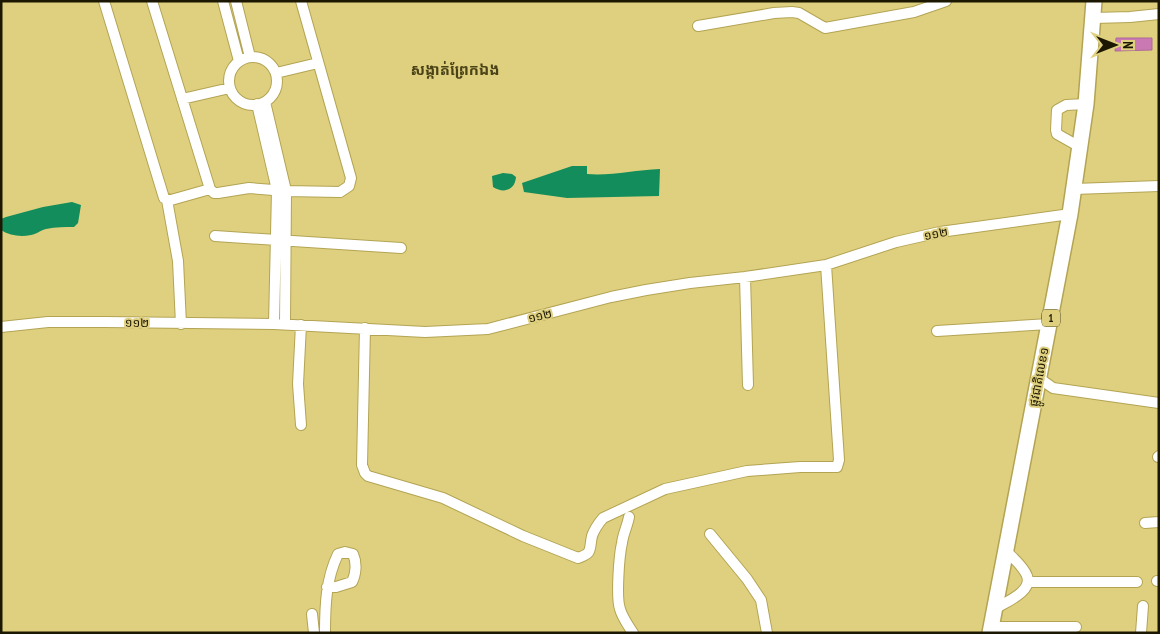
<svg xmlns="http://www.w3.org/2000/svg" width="1160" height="634" font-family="'PT Sans Narrow','Noto Sans Khmer',sans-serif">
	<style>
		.water { fill: #128d5b }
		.building { fill: #cb79b2; stroke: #ab6a97 }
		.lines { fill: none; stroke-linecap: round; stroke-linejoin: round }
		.minor-casing { stroke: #b3a454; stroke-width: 12 }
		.highway-casing { stroke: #b3a454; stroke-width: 18 }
		.minor { stroke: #fff; stroke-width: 10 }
		.highway { stroke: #fff; stroke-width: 15 }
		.labels { text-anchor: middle; stroke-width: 4; stroke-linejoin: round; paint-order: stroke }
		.shield { fill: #dfd07f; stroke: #564e27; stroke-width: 1 }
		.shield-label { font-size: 11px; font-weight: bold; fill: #1c1701 }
		.street-label { font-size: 12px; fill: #1c1701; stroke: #dfd07f }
		.quarter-label { font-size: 15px; font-weight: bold; fill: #4b4318; stroke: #dfd07f }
	</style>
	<rect width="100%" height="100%" fill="#dfd07f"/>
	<path class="water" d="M572 166H587V174C611 176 635 170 660 169L659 196 567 198 524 192 522 183Z
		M503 173 512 174 516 177C515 190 504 194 493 187L492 176Z
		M72 202 81 205 78 223 74 227C65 227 56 227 46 229 41 230 37 234 31 235 21 237 10 236 1 230V219L6 217 43 207Z"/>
	<path class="building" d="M1116 38H1152V50L1115 51Z"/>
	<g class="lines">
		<g class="minor-casing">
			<path id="minor" d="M104 1 164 198 171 200 210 189
				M152 1 210 189 214 193H218L249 188 286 191 340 192 349 186 351 178 301 1
				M223 1 239 61
				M236 1 250 57
				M1094 18 1130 17 1159 14
				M698 26 774 13 792 12 799 13 825 28 914 12 946 1
				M229 81a24 24 0 1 1 48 0a24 24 0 1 1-48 0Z
				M276 73 318 63
				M182 99 230 88
				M265 102 286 191 285 324
				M257 104 277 190 274 324
				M1080 147 1057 134 1056 130 1057 110 1066 105 1086 104
				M1074 189 1159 186
				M167 200 178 261 181 324
				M215 236 401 248
				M745 277 748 385
				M301 325 298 384 301 425
				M1 327 48 322H105L274 324 425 332 488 329 611 297 646 290 690 283 745 277 826 265 896 242 940 232 1070 214
				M365 328 362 465 365 473 368 476 443 498 523 536 578 558C593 553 589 550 592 536 594 530 598 524 603 518L665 489 747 471 800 467H837L839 460 826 265
				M937 331 1049 324
				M1039 378 1053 388 1159 403
				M1158 457 1159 456
				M629 517C627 527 623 534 622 543 619 556 616 598 620 609 622 617 628 625 633 633
				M1145 523 1159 522
				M710 534 747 579 761 600 767 633
				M1157 581H1159
				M1028 582H1137
				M995 609C1005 602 1033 592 1027 576 1024 567 1013 558 1006 551
				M312 614 314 633
				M991 627H1076
				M325 633C325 605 326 579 338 554L345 552 353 554C357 563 356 574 352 582L336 587H327
				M1141 633 1143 606"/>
		</g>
		<g class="highway-casing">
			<path id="highway" d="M990 633 1070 214 1086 104 1094 1"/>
		</g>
		<use href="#minor" class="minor"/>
		<use href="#highway" class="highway"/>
	</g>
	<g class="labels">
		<rect class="shield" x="1042" y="309.5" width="18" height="17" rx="4"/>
		<g class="shield-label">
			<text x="1051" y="322">1</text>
		</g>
		<g class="street-label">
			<text transform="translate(936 234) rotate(-11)" y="4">១១២</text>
			<text transform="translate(540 316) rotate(-14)" y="4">១១២</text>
			<text transform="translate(137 323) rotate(1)" y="4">១១២</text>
			<text transform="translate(1039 377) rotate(-79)" y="4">ផ្លូវជាតិលេខ១</text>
		</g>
		<g class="quarter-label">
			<text x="455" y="75">សង្កាត់ព្រែកឯង</text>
		</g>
	</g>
	<rect width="1160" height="634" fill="none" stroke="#1c1701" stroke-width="5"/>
	<g transform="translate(1115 45) rotate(90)" stroke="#dfd07f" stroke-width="4" paint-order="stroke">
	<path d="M0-4L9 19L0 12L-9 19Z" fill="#1c1701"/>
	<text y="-8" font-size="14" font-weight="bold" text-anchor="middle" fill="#1c1701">N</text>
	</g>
</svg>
